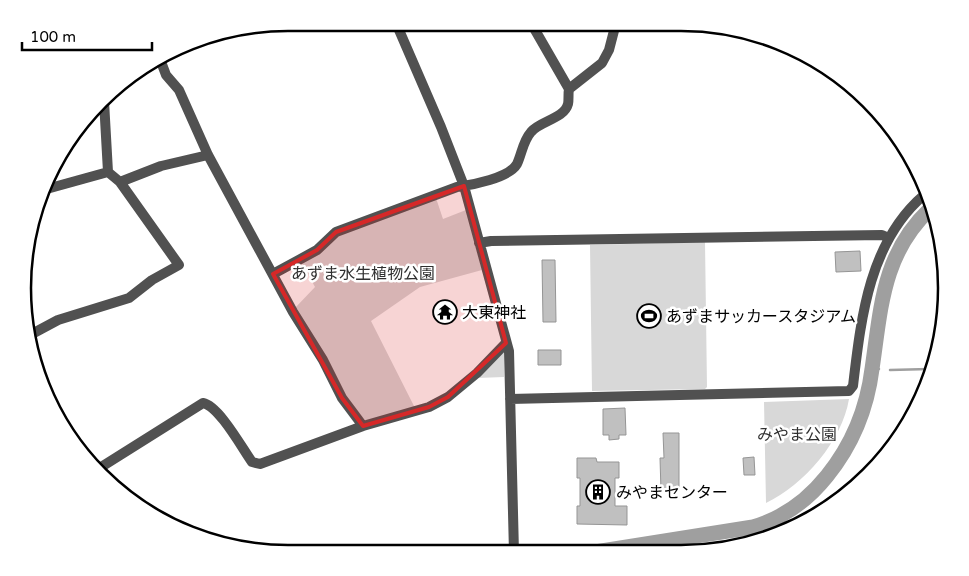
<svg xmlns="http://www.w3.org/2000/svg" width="969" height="576" font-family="'Varela Round','Noto Sans JP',sans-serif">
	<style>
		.green { fill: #d8d8d8 }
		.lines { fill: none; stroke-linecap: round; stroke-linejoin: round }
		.stream { stroke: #9f9f9f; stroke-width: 2.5 }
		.river { stroke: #9f9f9f; stroke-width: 15 }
		.building { fill: #c0c0c0; stroke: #959595 }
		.minor { stroke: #515151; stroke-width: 10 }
		.marked { fill: #d62828; fill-opacity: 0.2; stroke: #d62828; stroke-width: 4; stroke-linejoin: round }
		.labels { text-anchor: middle; stroke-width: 5; stroke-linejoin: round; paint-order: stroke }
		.park-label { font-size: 16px; fill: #2f2f2f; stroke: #fff }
		.poi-label { font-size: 16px; fill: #000; stroke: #fff; text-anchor: start }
		.rim { fill: none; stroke: #000; stroke-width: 2.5 }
	</style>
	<rect width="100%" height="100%" fill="#fff"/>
	<path class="green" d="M436 198 443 219 466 210 482 270 420 287 371 321 415 408 366 421 344 396 295 308 315 287 302 263 338 235Z
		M705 242 707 387 705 389 592 391 590 245Z
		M502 351 504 353V377L477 378Z
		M849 399C842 441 804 485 766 503L764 402Z"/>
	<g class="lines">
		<path class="stream" d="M872 370 879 369
			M890 370 929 369"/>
		<path class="river" d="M589 553 753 527C784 518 807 501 827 476 852 445 867 409 872 369 881 309 882 254 930 209"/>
	</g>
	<path class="building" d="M860 251 861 271 836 272 835 252Z
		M542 260H555L556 322H543Z
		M538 350H561V365H538Z
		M625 408 626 435H619V439L609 440V435H603V409Z
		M663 433H679V491H661L660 458H664Z
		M754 457 755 475H744L743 458Z
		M577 458H596L597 462H619V478H615V506H627V525L577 524V506H580V478H577Z"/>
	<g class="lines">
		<path class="minor" d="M396 23 441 127 464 186 509 351 514 553
			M531 23 569 89
			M160 59 166 75 179 90 208 155 293 312 323 360 342 398 363 426
			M120 182 161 166 208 155
			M43 190 108 172
			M479 243 491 241 882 235 889 238
			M273 274 317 250 336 232 457 187C472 185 509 178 517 164 522 153 523 141 531 132 540 121 564 119 568 104 569 100 568 94 569 89L602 63 609 50 616 23
			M30 335 58 320 129 298 152 280 179 265 120 182 108 172 104 101
			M510 399 849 391 853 386C861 318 869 242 924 195
			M98 469 203 403C219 406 242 448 252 462L260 464 363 426 429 407 448 397 477 373 506 343
			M799 524 816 516
			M695 553 754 543"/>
	</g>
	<path class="marked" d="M464 186 506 343 448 397 429 407 363 426 342 398 273 274 317 250 336 232Z"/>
	<defs>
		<g id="temple-ring" transform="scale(1.25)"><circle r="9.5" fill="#fff" stroke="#000" stroke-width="1.5"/><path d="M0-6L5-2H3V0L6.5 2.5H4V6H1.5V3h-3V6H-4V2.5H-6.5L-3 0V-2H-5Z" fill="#000"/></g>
		<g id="stadium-ring" transform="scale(1.25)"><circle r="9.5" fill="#fff" stroke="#000" stroke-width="1.5"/><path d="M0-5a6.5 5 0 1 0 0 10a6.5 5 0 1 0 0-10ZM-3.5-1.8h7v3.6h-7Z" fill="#000"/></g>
		<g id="building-ring" transform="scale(1.25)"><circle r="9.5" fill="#fff" stroke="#000" stroke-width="1.5"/><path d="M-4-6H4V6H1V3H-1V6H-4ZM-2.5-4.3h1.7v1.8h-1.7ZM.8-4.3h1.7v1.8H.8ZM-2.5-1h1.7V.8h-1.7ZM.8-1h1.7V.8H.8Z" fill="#000"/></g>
	</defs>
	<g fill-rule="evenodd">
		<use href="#temple-ring" x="445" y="312"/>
		<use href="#stadium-ring" x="649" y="316"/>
		<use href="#building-ring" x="598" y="492"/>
	</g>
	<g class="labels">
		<g class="park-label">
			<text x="363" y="279">あずま水生植物公園</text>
			<text x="797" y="440">みやま公園</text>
		</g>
		<g class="poi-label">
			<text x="462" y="318">大東神社</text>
			<text x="666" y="322">あずまサッカースタジアム</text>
			<text x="616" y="498">みやまセンター</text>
		</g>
	</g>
	<path d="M0 0H969V576H0ZM288 31H681A257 257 0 0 1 938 288V288A257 257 0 0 1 681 545H288A257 257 0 0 1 31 288V288A257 257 0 0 1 288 31Z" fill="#fff" fill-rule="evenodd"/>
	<path class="rim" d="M288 31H681A257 257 0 0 1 938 288V288A257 257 0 0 1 681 545H288A257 257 0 0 1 31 288V288A257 257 0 0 1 288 31Z"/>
	<path d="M22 42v8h130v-8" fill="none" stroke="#000000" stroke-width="2.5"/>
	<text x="30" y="42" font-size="15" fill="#000000" stroke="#ffffff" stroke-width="4" paint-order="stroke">100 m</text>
</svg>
